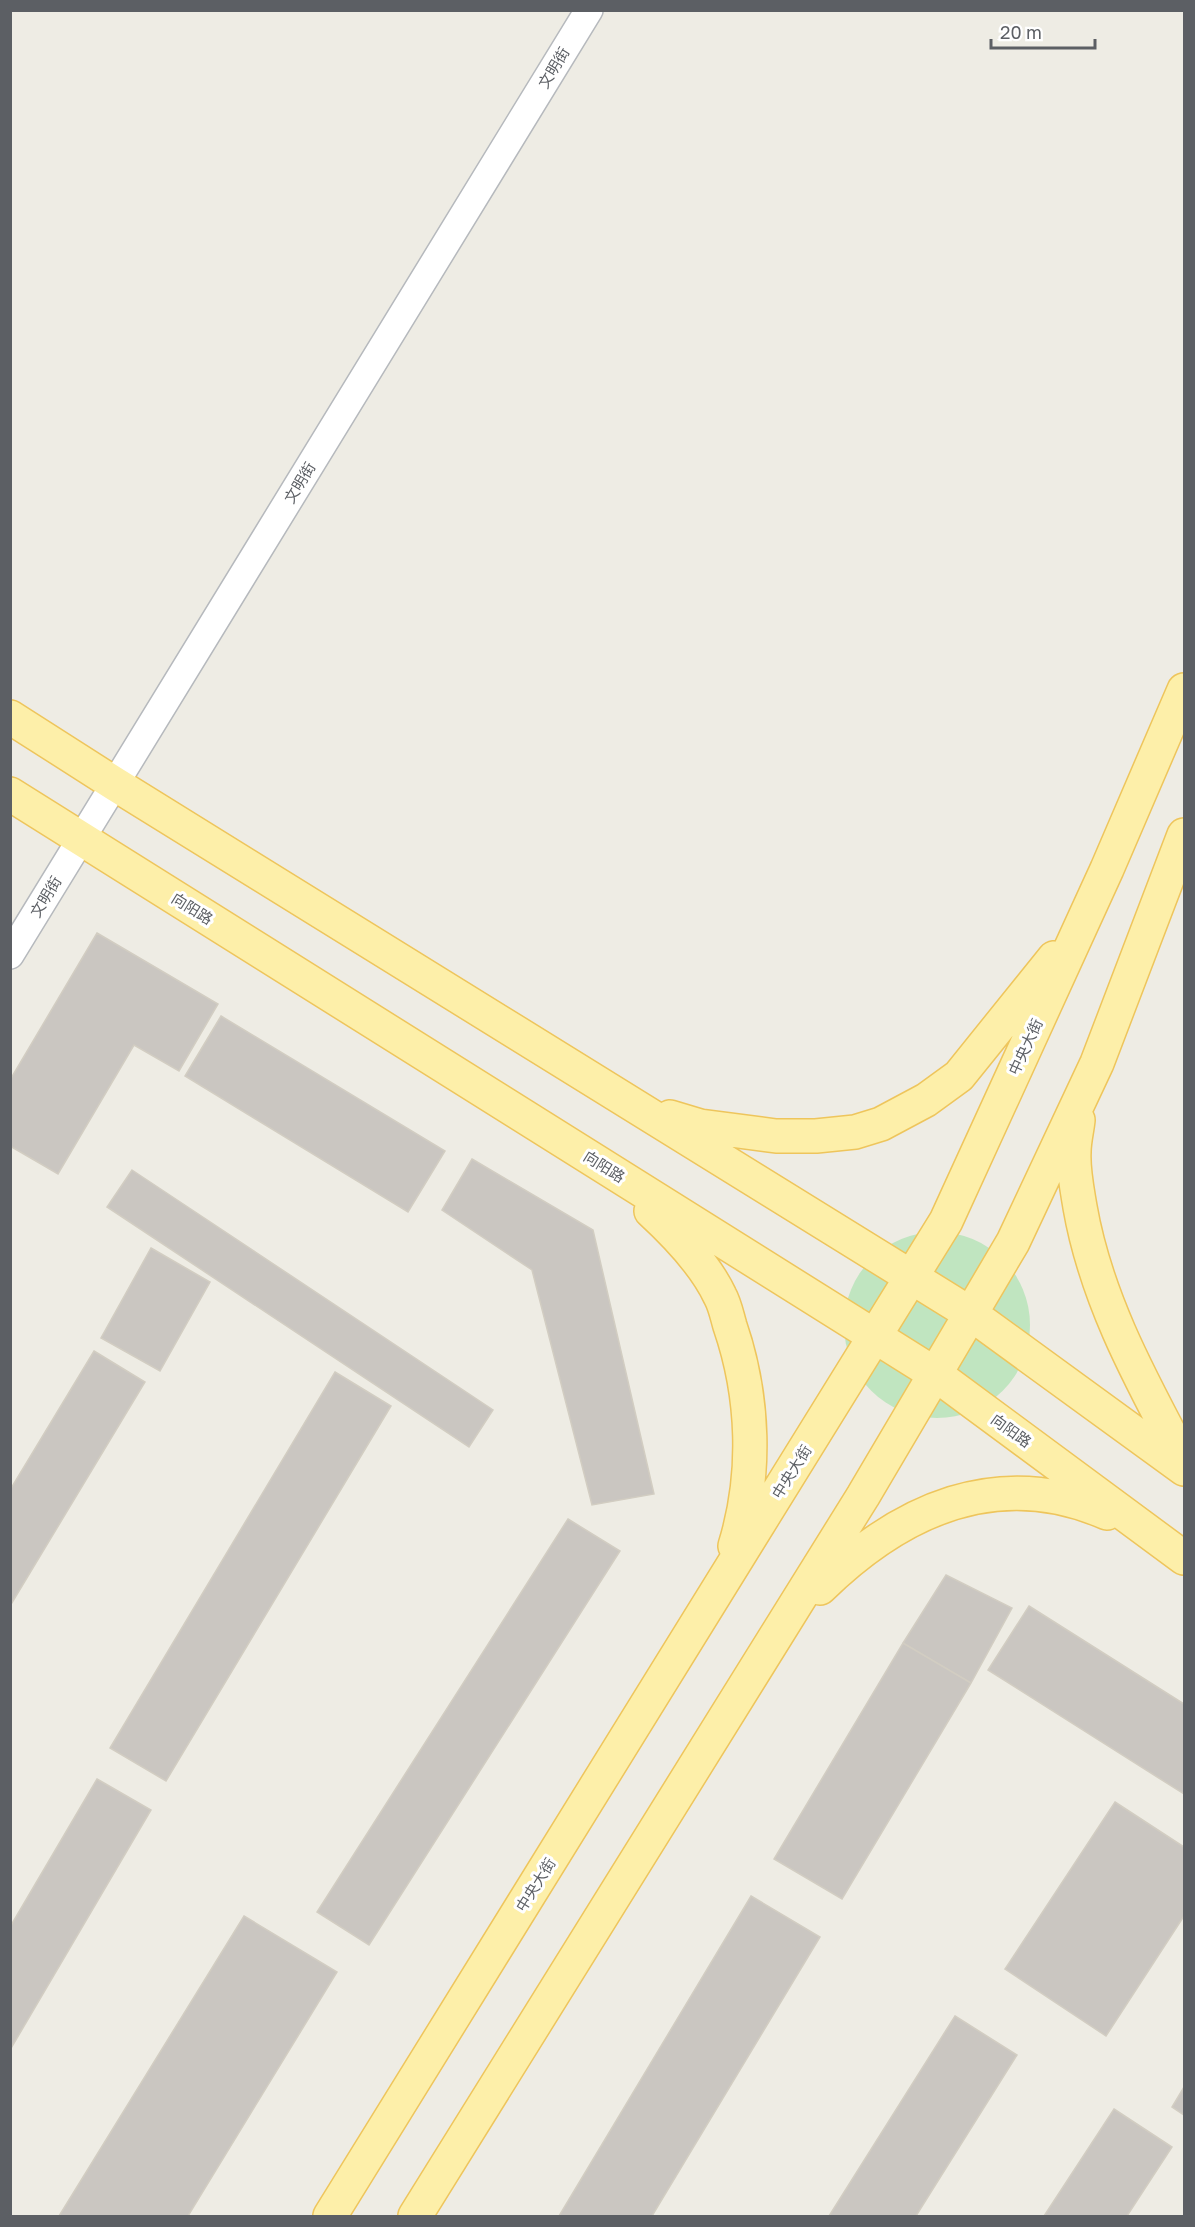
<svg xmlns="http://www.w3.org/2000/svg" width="1195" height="2227" font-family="'Golos Text','Noto Sans SC',sans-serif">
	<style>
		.green { fill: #c0e5c0 }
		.building { fill: #cac6c1; stroke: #d2cdc2; stroke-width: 1.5 }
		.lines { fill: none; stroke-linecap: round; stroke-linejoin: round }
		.street-casing { stroke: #b6b9bd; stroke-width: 30 }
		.primary-casing { stroke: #eec55c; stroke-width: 36 }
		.street { stroke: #fff; stroke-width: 27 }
		.primary { stroke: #fdefa9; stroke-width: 33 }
		.labels { text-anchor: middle; stroke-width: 6; stroke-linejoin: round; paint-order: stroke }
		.street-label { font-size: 15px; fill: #5c5f64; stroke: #fff }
	</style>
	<rect width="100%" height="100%" fill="#eeece4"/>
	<path class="green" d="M844 1325a93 93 0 1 1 186 0a93 93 0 1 1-186 0Z"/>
	<path class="building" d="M97 933 218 1004 179 1071 134 1045 58 1174 10 1146V1080Z
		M221 1016 445 1151 408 1212 185 1076Z
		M472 1159 593 1230 654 1494 592 1505 532 1270 442 1210Z
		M132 1170 493 1410 469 1447 107 1207Z
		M151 1248 210 1282 160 1371 101 1338Z
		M94 1351 145 1382 10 1606V1490Z
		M335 1372 391 1406 166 1781 110 1748Z
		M568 1519 620 1551 369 1945 317 1912Z
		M946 1575 1012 1608 971 1683 903 1643Z
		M1029 1606 1184 1704V1794L988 1670Z
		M903 1643 971 1683 842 1899 774 1859Z
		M97 1779 151 1810 10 2050V1927Z
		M1115 1802 1184 1847V1916L1106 2036 1005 1969Z
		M751 1896 820 1937 652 2216H559Z
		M244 1916 337 1972 188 2216H59Z
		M955 2016 1017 2055 916 2216H829Z
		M1184 2087V2115L1172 2107Z
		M1114 2109 1172 2147 1127 2216H1044Z"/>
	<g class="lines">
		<g class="street-casing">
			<path id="street" d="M10 955 589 10"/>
		</g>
		<g class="primary-casing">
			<path id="primary" d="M10 717 115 784 971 1314 1184 1469
				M10 794 935 1374 1184 1558
				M670 1117 700 1126 776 1136H816L855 1132 881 1124 926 1100 959 1076 1054 958
				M1078 1120C1077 1130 1074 1141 1074 1152 1073 1170 1077 1189 1080 1207 1096 1299 1141 1380 1184 1461
				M651 1211C677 1235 705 1264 720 1296 725 1305 727 1316 730 1326 754 1396 757 1475 735 1546
				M820 1588C900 1510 998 1465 1107 1513
				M330 2216 946 1221 1107 869 1184 690
				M415 2216 863 1496 1013 1242 1097 1063 1184 835"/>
		</g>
		<use href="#street" class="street"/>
		<use href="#primary" class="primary"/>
	</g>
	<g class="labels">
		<g class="street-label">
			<text transform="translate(554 68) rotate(-59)" y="5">文明街</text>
			<text transform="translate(300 483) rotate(-59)" y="5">文明街</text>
			<text transform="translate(46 897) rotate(-59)" y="5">文明街</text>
			<text transform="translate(192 909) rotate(32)" y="5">向阳路</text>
			<text transform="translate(1026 1047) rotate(-65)" y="5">中央大街</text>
			<text transform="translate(604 1167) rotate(32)" y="5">向阳路</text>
			<text transform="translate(1011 1431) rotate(36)" y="5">向阳路</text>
			<text transform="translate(792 1472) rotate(-58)" y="5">中央大街</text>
			<text transform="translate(536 1885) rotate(-58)" y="5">中央大街</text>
		</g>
	</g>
	<rect width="1195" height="2227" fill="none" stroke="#5c5f64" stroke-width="24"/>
	<path d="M991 39v9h104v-9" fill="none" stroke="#5c5f64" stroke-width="3"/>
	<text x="1000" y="39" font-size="18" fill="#5c5f64" stroke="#ffffff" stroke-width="4.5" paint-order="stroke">20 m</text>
</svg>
